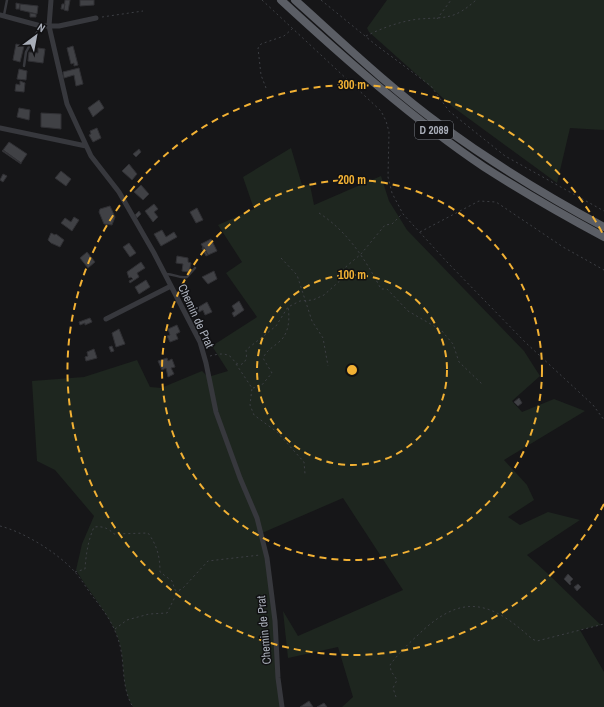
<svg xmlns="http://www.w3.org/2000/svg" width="604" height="707" font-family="'Archivo Narrow',sans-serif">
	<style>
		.green { fill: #1e261f }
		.building { fill: #404145; stroke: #303034 }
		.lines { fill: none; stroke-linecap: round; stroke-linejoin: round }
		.path { stroke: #3d3f44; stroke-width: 1; stroke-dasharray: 2 3; stroke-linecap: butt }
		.service { stroke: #37383d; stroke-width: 2.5 }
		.minor { stroke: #37383d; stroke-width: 5 }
		.trunk { stroke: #5b5e65; stroke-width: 8 }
		.ring { fill: none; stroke: #f2b134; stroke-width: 2; stroke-dasharray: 7 5 }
		.labels { text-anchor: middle; stroke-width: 3; stroke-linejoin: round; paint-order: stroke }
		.shield { fill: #111113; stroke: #7b7e86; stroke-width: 1 }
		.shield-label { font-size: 11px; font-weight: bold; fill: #a8adb8 }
		.street-label { font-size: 12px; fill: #a8adb8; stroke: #111113 }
		.centre { fill: #f2b134; stroke: #111113; stroke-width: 2 }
		.ring-label { font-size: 12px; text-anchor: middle; font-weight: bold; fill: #f2b134; stroke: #111113; stroke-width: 3; stroke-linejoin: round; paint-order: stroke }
	</style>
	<rect width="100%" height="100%" fill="#161618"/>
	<path class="green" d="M387 0H604V130L570 128 557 183 453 107 369 32 367 28Z
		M291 148 302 185H310L314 205 381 176 389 201 407 230 524 351 540 376 512 401 522 412 554 399 585 411 504 460 527 485 534 500 508 517 520 525 548 512 580 520 527 555C553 577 576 602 601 625L580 630 604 672V707H342L353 697 338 647 288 658 283 611 298 636 403 590 343 498 262 533 267 558 282 707H133C120 686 126 660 118 638 109 613 89 593 76 570L82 544 94 516 55 470 37 461 32 381 84 377 137 360 150 387 161 388 202 371 208 377 228 371 212 346 257 317 226 273 242 262 218 225 254 209 243 177Z"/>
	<path class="building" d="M65 0H70L68 11 64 10Z
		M80 0H94V5L80 6Z
		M16 3 20 4 19 9H16Z
		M20 4 38 6 37 14 20 10Z
		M62 4H65L64 9H61Z
		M30 13 36 14V17H30Z
		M16 44 24 46 20 62 13 60Z
		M73 46 78 65 74 66V63L71 64 67 48Z
		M38 48 45 49 43 63 28 61 29 52 38 53Z
		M79 68 83 84 76 86 74 75 64 78 63 72Z
		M19 69 27 71 26 80 17 79Z
		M20 81 25 83 24 92 15 91 16 84 20 85Z
		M99 100 104 108 93 117 88 108Z
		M19 108 30 110 29 120 17 117Z
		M41 113 61 114V129L41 127Z
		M97 128 101 138 93 142 89 135 91 134 90 131Z
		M9 142 27 154 21 163 3 150Z
		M139 149 141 152 136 157 133 154Z
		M3 150 21 163V164L2 151Z
		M129 164 137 174 132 180 122 171Z
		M61 171 71 179 66 186 55 178Z
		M3 174 7 176 3 182 0 180Z
		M141 185 149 194 143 200 134 192Z
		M154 204 158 209 154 212 158 217 153 222 145 211Z
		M110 206 115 217 112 225 104 224 99 212 100 209Z
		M197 208 203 220 196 223 190 212Z
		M139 211 141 214 137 218 135 215Z
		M74 217 79 220 72 231 61 223 65 218 71 222Z
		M162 230 166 237 174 232 177 237 161 246 154 234Z
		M51 233 55 235 56 234 64 240 60 247 51 243 48 240Z
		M211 239 217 251 208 255 201 244Z
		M129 243 136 253 130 257 123 247Z
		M204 247 208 255 206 256 202 248Z
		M87 252 95 262 88 268 80 258Z
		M177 256 188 258V262L191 263 189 272 182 271 183 264 176 263Z
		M141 262 145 268 137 273 139 277 130 283 129 281 133 279 131 277 129 278 127 272Z
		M214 271 217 279 208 284 202 277Z
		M146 280 150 287 139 294 135 287Z
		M239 301 244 310 234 317 232 313 235 311 232 306Z
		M207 302 212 312 205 315 203 310 199 312 197 308Z
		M90 318 92 322 85 325V323L80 325 79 322Z
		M177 325 180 332 176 334 178 339 170 342 167 336 170 335 168 329Z
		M119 329 125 344 116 347 112 333Z
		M112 346 114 351 111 352 109 347Z
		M94 349 97 358 86 361 85 357 88 356 87 352Z
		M167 358 168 361 172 359 175 367 171 368 174 374 168 377 166 368 162 370 158 361Z
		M519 398 522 403 518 406 514 402Z
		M568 574 573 579 570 582 571 584 570 585 564 579Z
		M578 584 581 587 577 591 574 587Z
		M309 701 313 707H300Z
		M324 703 327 707H317Z"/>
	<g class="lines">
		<path class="path" d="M262 0 381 111 386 121 389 132 388 177 392 193 403 214 447 262 525 342 593 405 604 420
			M321 0 376 45 431 86 449 111 505 156 604 211
			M102 17 143 11
			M437 19 451 0
			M366 36C382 28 401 21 419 19 446 17 454 20 476 0
			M266 88 261 75 258 48 261 44 284 36 292 29
			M319 213C348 232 365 259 381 289H387L408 311 441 330 453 344 459 362 483 385
			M420 232 479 201 496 202 563 247 604 270
			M281 258 297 275 312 321 323 338 328 366
			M210 356C218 354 226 352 232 358 235 362 235 363 240 365 247 362 247 357 246 350L276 326 288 307 300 301 313 300 324 295 343 278 341 271 361 254 385 225 392 224 402 214
			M236 364 252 388 250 405 254 415 277 432 304 462 305 474
			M253 388 261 386 272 373 263 358C267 350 272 348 279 342 289 334 290 319 288 307
			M0 526C24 532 58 553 75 572 82 580 87 589 93 597 103 609 113 623 118 639 126 661 120 686 133 707
			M75 572 85 569C86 554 88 541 94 527 103 526 108 528 114 534L148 533C157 545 160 557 160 572L172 581 175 590 178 591 183 588 208 561 260 555
			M115 629 127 620 149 614 167 613 178 591
			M396 697 393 688 397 680 391 671 390 665C398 654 408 644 418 635 461 593 490 600 532 639L537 641 604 624"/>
		<path class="service" d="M4 15 7 0
			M24 66 26 52 40 27
			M165 274C173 273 179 279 187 277L195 268"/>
		<path class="minor" d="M51 0 49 26 67 104 91 156 119 192 154 253 200 342 206 363 216 412 240 478 257 518 267 558 275 621 278 678 282 707
			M0 15 41 26H59L96 18
			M0 128 86 146
			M106 319 171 286"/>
		<path class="trunk" d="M281 0C343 57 414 120 484 167 523 192 563 215 604 237
			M295 0C343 43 390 88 442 126 494 164 548 197 604 227"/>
	</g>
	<g class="ring">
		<circle cx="352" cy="370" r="95"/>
		<circle cx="352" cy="370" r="190"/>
		<path d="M604 504A285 285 0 1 1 604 236"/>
	</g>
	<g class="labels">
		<rect class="shield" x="415" y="121" width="38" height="18" rx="3"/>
		<g class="shield-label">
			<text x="434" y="134">D 2089</text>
		</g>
		<g class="street-label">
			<text transform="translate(196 316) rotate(65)" y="4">Chemin de Prat</text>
			<text transform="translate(264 630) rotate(-95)" y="4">Chemin de Prat</text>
		</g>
	</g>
	<circle cx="352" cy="370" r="6" class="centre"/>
	<g class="ring-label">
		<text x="352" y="89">300 m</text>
		<text x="352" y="184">200 m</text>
		<text x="352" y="279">100 m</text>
	</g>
	<g transform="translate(36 36) rotate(32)" stroke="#111113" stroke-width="3" paint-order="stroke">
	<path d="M0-3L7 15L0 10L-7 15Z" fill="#a8adb8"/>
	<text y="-6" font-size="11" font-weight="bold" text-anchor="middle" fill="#a8adb8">N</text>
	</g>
</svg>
